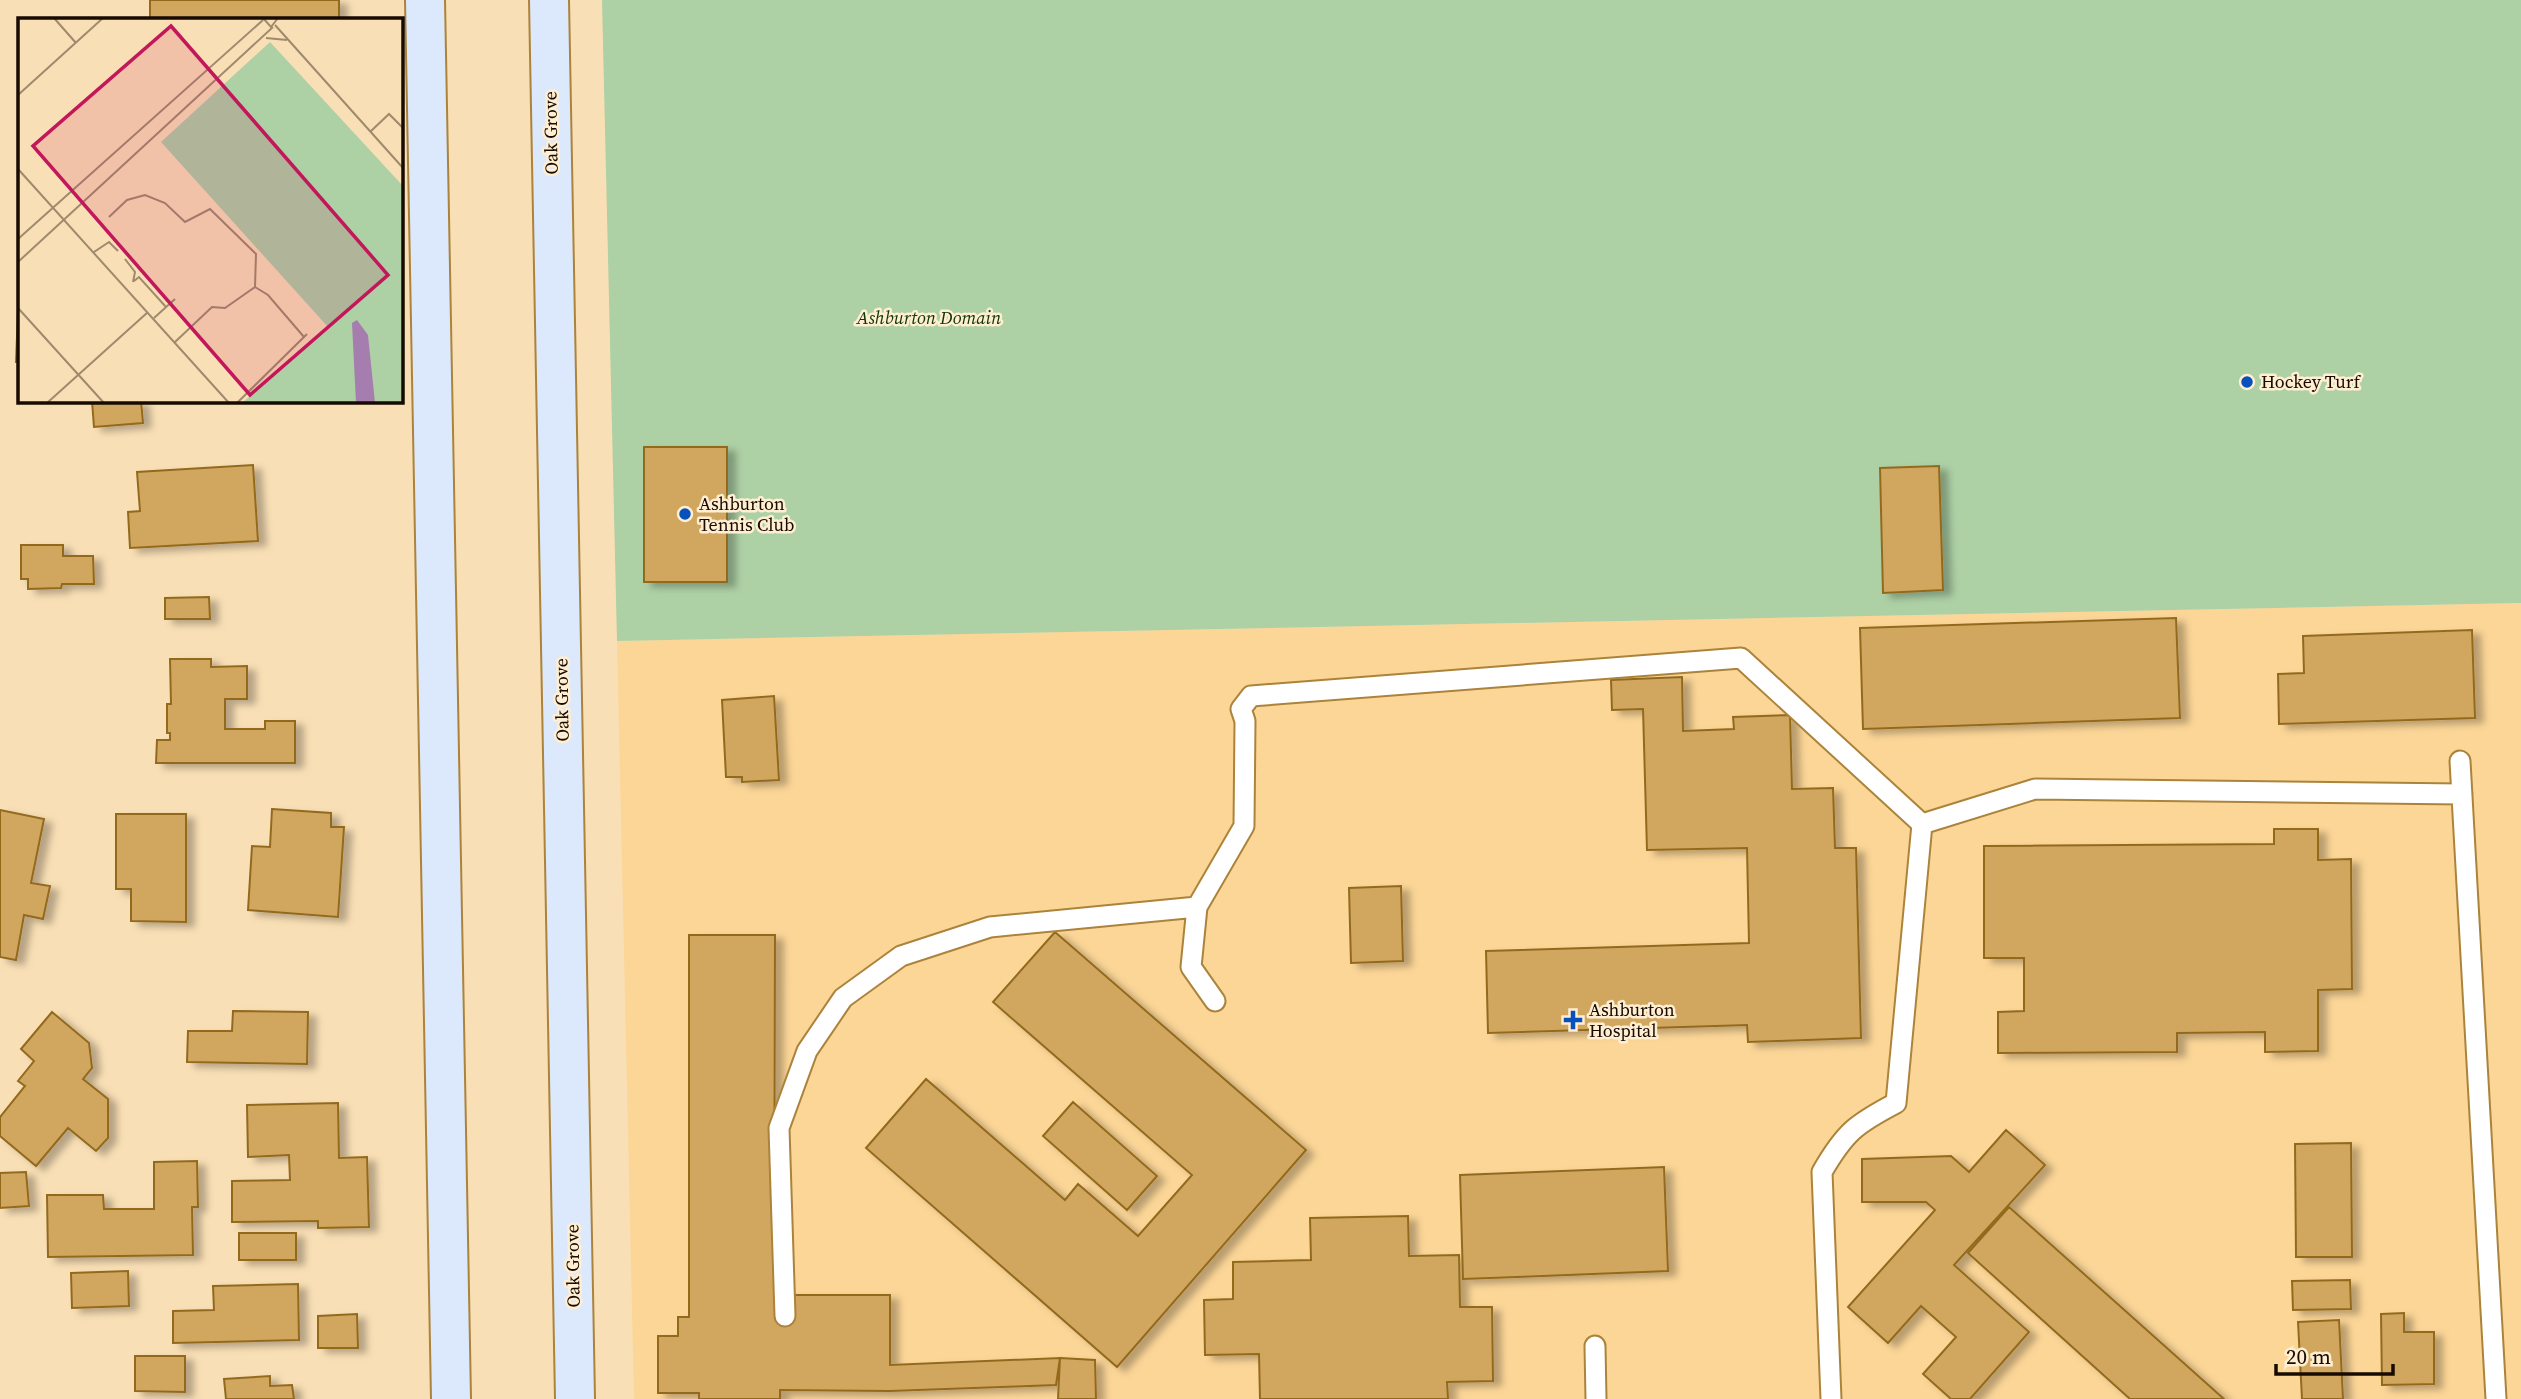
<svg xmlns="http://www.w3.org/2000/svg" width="2521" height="1399" font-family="'Source Serif 4',serif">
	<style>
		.built { fill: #fcd697 }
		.green { fill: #add0a5 }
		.building { fill: #d1a760; stroke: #936b1f; stroke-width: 2; filter: url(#shadow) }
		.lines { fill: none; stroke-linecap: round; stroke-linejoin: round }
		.lane-casing { stroke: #ac833b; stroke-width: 23 }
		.secondary-casing { stroke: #ac833b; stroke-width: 42 }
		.lane { stroke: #fff; stroke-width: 19 }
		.secondary { stroke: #dce9fd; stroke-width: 38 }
		.poi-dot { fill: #0751bc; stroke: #ffeed2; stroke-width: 2.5 }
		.labels { text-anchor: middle; stroke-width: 5; stroke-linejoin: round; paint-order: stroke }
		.street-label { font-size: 18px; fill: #170b00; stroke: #ffeed2 }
		.park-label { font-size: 18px; font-style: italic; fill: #0d3601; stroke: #ffeed2 }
		.poi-label { font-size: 18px; fill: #170b00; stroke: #ffeed2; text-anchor: start }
		.inset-road { fill: none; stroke: #9f8a6d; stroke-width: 2 }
		.view { fill: #c2185b; fill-opacity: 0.15; stroke: #c2185b; stroke-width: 3.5 }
		.inset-edge { fill: none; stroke: #170b00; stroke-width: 3.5 }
	</style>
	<defs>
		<filter id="shadow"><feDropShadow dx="8" dy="4.5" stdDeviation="3.5" flood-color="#0004"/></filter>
	</defs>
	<rect width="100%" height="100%" fill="#f9dfb5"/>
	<path class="built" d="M2521 603V1399H634L617 641Z"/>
	<path class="green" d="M602 0H2521V603L617 641Z"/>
	<path class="building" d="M150 0H339V19H150Z
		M19 285V362H16Z
		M92 401H141L143 423 94 427Z
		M644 447H727V582H644Z
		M253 465 258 541 130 548 128 512 140 511 137 472Z
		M1939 466 1943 590 1883 593 1880 468Z
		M21 545H63V556H93L94 584H62L61 588 28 589V579H21Z
		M209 597 210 619H165V598Z
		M2176 618 2180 718 1863 729 1860 628Z
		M2472 630 2475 718 2279 724 2278 674 2304 673 2303 636Z
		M170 659H211V667L247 666V699H225V729H265V721H295V763H156L157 740H170V733H167V704H171Z
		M1682 677 1683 731 1734 729 1733 717 1790 715 1792 789 1833 788 1835 848H1856L1861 1038 1748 1042 1747 1025 1488 1033 1486 951 1749 943 1747 848 1647 850 1643 709 1612 710 1611 680Z
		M774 696 779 780 742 782V777H726L722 700Z
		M272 809 331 813V827H344L338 917 248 910 252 846 270 847Z
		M0 810 44 819 31 883 50 886 43 919 24 915 16 960 0 957Z
		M116 814H186V922L131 921V889H116Z
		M2274 829H2318V860L2351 859 2352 989 2318 990V1051L2265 1052V1032L2177 1033V1052L1998 1053V1012L2024 1011V958H1984V846L2274 844Z
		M1401 886 1403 961 1351 963 1349 888Z
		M1055 932 1306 1150 1117 1367 866 1148 926 1079 1065 1200 1078 1184 1138 1236 1192 1175 993 1002Z
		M689 935H775L774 1295H890V1365L1060 1358 1056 1385 890 1391 780 1390V1399H699V1393H658V1336H678V1317H689Z
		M233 1011 308 1012 307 1064 187 1062 188 1031H232Z
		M52 1012 89 1043 92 1068 83 1079 108 1099V1138L96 1151 68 1128 36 1166 0 1136V1117L25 1086 18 1081 34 1061 21 1049Z
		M1073 1102 1157 1176 1127 1210 1043 1136Z
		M338 1103 339 1158 367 1157 369 1227 318 1228V1221L232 1222V1181L290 1180 289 1155 248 1157 247 1105Z
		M2006 1130 2045 1165 1954 1265 2029 1332 1970 1399H1951L1923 1374 1956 1337 1921 1306 1888 1343 1848 1307 1935 1210 1926 1202H1862V1159L1951 1156 1969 1172Z
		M2351 1143 2352 1257H2296L2295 1144Z
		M197 1161 198 1207H192L193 1255 48 1257 47 1195H103L104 1209H154V1162Z
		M1664 1167 1668 1271 1463 1279 1460 1175Z
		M26 1172 29 1206 0 1208V1173Z
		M2009 1207 2224 1399H2130L1968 1253Z
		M1408 1216 1409 1256 1459 1255 1460 1307H1492L1493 1381 1447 1382 1448 1399H1260L1259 1354 1205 1355 1204 1300 1233 1299V1262L1311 1260 1310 1218Z
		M239 1233H296V1260H239Z
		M128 1271 129 1306 72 1308 71 1273Z
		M2350 1280 2351 1309 2293 1310 2292 1281Z
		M298 1284 299 1340 173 1343V1311L214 1310 213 1286Z
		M2404 1313V1332H2434V1384L2382 1385 2381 1314Z
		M357 1314 358 1348H318V1316Z
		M2339 1320 2343 1399H2302L2298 1322Z
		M135 1356H185V1392L135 1391Z
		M1060 1358 1095 1360 1096 1399H1058Z
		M270 1376V1386L292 1385 294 1399H226L224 1379Z"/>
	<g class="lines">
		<g class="lane-casing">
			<path id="lane" d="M2460 761 2496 1399
				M1922 824 2035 789 2462 794
				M1197 907 1191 967 1215 1001
				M785 1316 779 1128 807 1051 843 998 901 956 990 927 1197 907 1244 826 1245 721 1241 709 1251 696 1741 658 1922 824 1896 1103C1856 1124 1845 1132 1822 1172L1831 1399
				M1595 1346 1596 1399"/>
		</g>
		<g class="secondary-casing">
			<path id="secondary" d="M425 0 451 1399
				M549 0 575 1399"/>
		</g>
		<use href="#lane" class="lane"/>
		<use href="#secondary" class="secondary"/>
	</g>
	<g class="poi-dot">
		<circle cx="2247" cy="382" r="7"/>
		<circle cx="685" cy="514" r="7"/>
		<path d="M1569.5 1009.5h7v7h7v7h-7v7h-7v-7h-7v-7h7z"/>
	</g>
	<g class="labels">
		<g class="street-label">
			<text transform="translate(551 133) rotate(-91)" y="6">Oak Grove</text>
			<text transform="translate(562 700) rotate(-91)" y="6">Oak Grove</text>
			<text transform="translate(573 1266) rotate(-91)" y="6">Oak Grove</text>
		</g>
		<g class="park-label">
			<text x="929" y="324">Ashburton Domain</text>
		</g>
		<g class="poi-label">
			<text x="2261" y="388">Hockey Turf</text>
			<text x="699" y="510">Ashburton<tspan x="699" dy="21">Tennis Club</tspan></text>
			<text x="1589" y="1016">Ashburton<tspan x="1589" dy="21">Hospital</tspan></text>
		</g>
	</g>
	<g transform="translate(18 18)">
		<rect width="385" height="385" fill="#f9dfb5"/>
		<path d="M252 24 385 168V385H224L310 309 143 124Z" fill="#add0a5"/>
		<path d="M339 302 350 317 357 385H338L334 305Z" fill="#a57eaf"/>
		<path class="inset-road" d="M36 0 58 25M245 0 253 9 260 0M257 7 385 150M248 20 269 22M0 77 85 0M352 114 371 96 385 110M0 151 211 385M91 199 109 182 127 177 147 185 167 204 192 191 238 236 237 269 207 290 194 289 157 324M0 221 245 2M76 234 91 224 100 233M107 241 117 254 115 264M0 244 255 9M116 263 121 259 148 289M237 269 250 277 286 319M0 290 86 385M136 300 157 281M29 385 130 294M219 385 289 316"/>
		<path class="view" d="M153 8 370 257 232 377 15 128Z"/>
		<rect width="385" height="385" class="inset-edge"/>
	</g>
	<path d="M2276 1364v10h117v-10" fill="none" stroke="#170b00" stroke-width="3.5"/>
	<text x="2286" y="1364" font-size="21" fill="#170b00" stroke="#ffeed2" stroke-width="5" paint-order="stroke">20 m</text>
</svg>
